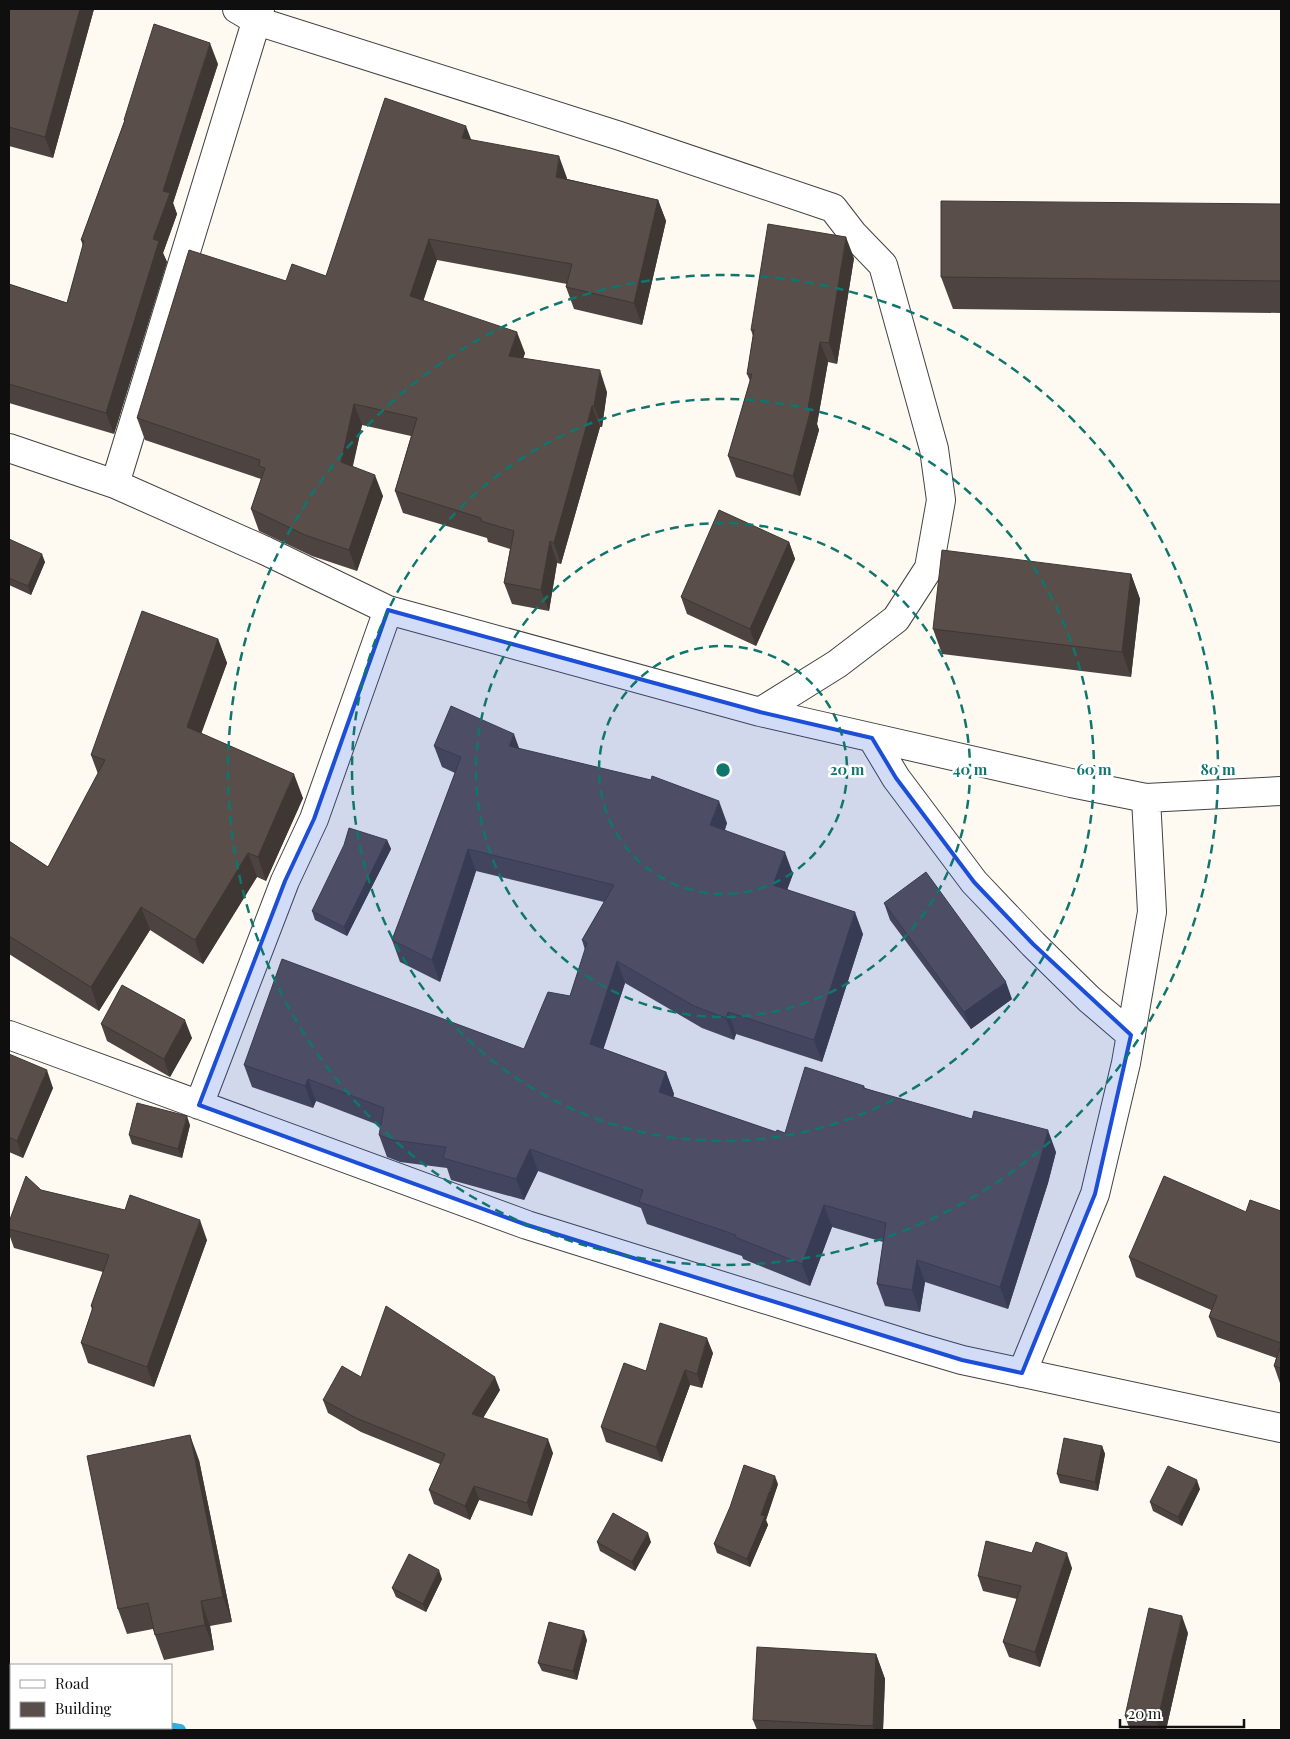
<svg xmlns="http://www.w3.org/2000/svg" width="1290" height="1739" font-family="'Playfair Display',serif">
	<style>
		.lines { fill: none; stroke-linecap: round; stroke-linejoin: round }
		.stream { stroke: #32aed9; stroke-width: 12 }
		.minor-casing { stroke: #424242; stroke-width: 30 }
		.minor { stroke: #fff; stroke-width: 28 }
		.wall { fill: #4d4340 }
		.shaded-wall { fill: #3e3734 }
		.building { fill: #594e4a; stroke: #3e3734 }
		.marked { fill: #1d4ed8; fill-opacity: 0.2; stroke: #1d4ed8; stroke-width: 4; stroke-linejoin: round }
		.ring { fill: none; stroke: #0f766e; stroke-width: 2.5; stroke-dasharray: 9 6 }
		.centre { fill: #0f766e; stroke: #fff; stroke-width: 2.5 }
		.ring-label { font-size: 15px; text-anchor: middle; font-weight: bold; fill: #0f766e; stroke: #fff; stroke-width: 5; stroke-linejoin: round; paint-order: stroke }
	</style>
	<rect width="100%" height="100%" fill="#fffaf1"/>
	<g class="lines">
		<path class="stream" d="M9 1719H11
			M167 1728 180 1730"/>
		<g class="minor-casing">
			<path id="minor" d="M237 9 257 21 620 136 833 208 853 234 883 265 934 449 941 500 929 568 896 619 837 664 760 712
				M9 448 115 484 266 551 388 610 760 712 1071 783 1146 798 1281 791
				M115 484 260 9
				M872 738 896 778 974 882 1033 944 1089 999 1131 1035
				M9 1035 527 1225 921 1348 962 1360 1281 1428
				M199 1105 285 881 314 819 388 610
				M1022 1373 1095 1194 1126 1063 1152 912 1146 798"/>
		</g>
		<use href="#minor" class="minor"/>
	</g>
	<path class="wall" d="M9 9H94L53 158 9 146Z
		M218 64 173 203 177 214 163 253 167 262 114 434 9 403V284L67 303 83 246 81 240 124 122V120Z
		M471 140 567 178V179L658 200 666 221 642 325 574 309 566 287 567 284 437 260 423 300 525 353 523 359 607 392 602 427H600L561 564 557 563 549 611 512 604 504 583 510 549 488 542 487 538 403 513 395 491 411 436 362 425 352 467 383 496 357 571 312 556 259 531 251 509 261 479 145 440 137 418 286 281 326 276Z
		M1281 204V313L953 309 941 277Z
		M854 258 837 364 828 362 817 424 819 430 800 496 736 477 728 456 750 381 747 374 753 336 751 330Z
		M9 539 45 562 31 595 9 585Z
		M789 542 795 559 756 646 687 614 681 597Z
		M1131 574 1140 599 1131 677 942 654 933 629Z
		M218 639 227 663 201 733 303 798 266 881 257 877 203 964 150 930 99 1011 9 954V841L48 867 98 774 91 755Z
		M434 746 520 749 727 823 725 830 793 874 787 889 863 934 822 1062 736 1034 734 1040 702 1028 625 983 603 1049 666 1072 674 1094 673 1097 776 1132 785 1133 864 1086 865 1088 1056 1152 1048 1183 1008 1309 925 1282 920 1312 885 1306 877 1284 883 1242 832 1227 810 1286 743 1259 742 1256 647 1224 641 1208 538 1171 524 1200 451 1180 447 1168 400 1162 387 1157 379 1135 381 1126 316 1101 313 1108 252 1087 244 1065 524 1049 570 996 585 950 582 940 604 902 476 871 440 982 400 962 392 940 455 773 442 767Z
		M387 840 391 849 347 936 315 920 312 911Z
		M884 903 1012 999 971 1029 890 920Z
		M101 1024 192 1038 170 1077 107 1041Z
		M9 1054 53 1088 23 1158 9 1152Z
		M190 1125 182 1158 132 1144 129 1135Z
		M41 1190 207 1240 154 1387 88 1363 81 1343 92 1310 91 1306 103 1272 14 1248 9 1234V1222Z
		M1281 1211V1386L1274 1366 1276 1358 1217 1337 1209 1317 1211 1310 1136 1277 1129 1257 1246 1212Z
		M713 1353 702 1388 690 1385 662 1462 606 1442 601 1427 646 1371Z
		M361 1377 500 1390 483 1418 553 1453 532 1516 479 1500 470 1520 434 1504 429 1490 440 1464 361 1432 328 1413 323 1400Z
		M1102 1446 1105 1454 1098 1491 1060 1483 1057 1474Z
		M199 1460 232 1622 210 1626 214 1650 164 1660 155 1635 153 1629 127 1634 118 1609Z
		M778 1484 766 1520 768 1525 750 1567 717 1553 714 1544Z
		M1200 1489 1182 1526 1153 1511 1150 1502Z
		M597 1542H651L635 1571 600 1551Z
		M1032 1553 1072 1568 1040 1667 1009 1657 1003 1642 1017 1599 983 1591 978 1576Z
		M442 1579 426 1612 396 1597 392 1588Z
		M1188 1633 1166 1730H1130L1125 1716Z
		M587 1640 577 1680 542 1671 538 1663Z
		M876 1654 885 1679 883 1730H757L753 1720Z"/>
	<path class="shaded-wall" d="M80 9H94L53 158 45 137Z
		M210 43 218 64 173 203 177 214 163 253 167 262 114 434 106 413 163 191Z
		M466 126 474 147 462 138Z
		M559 156 567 178 563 198 556 177Z
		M658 200 666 221 642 325 634 303Z
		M846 237 854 258 837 364 829 343Z
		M429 239 437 260 418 317 410 296Z
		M517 332 525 353 516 378 509 356Z
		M820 342 828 362 817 424 819 430 800 496 793 476 808 408Z
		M600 370 607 392 602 427 594 406Z
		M354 404 362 425 349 484 341 462Z
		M592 406 600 427 561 564 554 543Z
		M375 475 383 496 357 571 349 550Z
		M550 541 557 563 549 611 541 590Z
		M789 542 795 559 756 646 750 629Z
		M42 554 45 562 31 595 28 586Z
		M1131 574 1140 599 1131 677 1122 652Z
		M218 639 227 663 195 751 187 727Z
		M514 734 522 756 509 746Z
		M294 774 303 798 266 881 258 857Z
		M719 801 727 823 718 847 710 825Z
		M387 840 391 849 347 936 344 927Z
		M468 849 476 871 440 982 432 960Z
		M785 852 793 874 781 907 773 885Z
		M248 853 257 877 203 964 195 940Z
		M141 907 150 930 99 1011 91 987Z
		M855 912 863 934 822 1062 814 1040Z
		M617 961 625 983 598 1066 590 1044Z
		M1006 982 1012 999 971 1029 964 1012Z
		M728 1012 736 1034 734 1040 726 1018Z
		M185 1020 192 1038 170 1077 164 1059Z
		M47 1070 53 1088 23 1158 17 1141Z
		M666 1072 674 1094 667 1114 659 1092Z
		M308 1079 316 1101 313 1108 305 1086Z
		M187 1116 190 1125 182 1158 178 1149Z
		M1048 1130 1056 1152 1048 1183 1008 1309 1000 1287Z
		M530 1149 538 1171 524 1200 516 1179Z
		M824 1205 832 1227 810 1286 802 1264Z
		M200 1220 207 1240 154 1387 147 1367Z
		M917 1260 925 1282 920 1312 912 1290Z
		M707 1338 713 1353 702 1388 697 1374Z
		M685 1370 690 1385 662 1462 656 1447Z
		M495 1377 500 1390 477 1428 472 1414Z
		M190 1435 199 1460 232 1622 223 1597Z
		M548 1439 553 1453 532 1516 527 1503Z
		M1102 1446 1105 1454 1098 1491 1095 1482Z
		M775 1476 778 1484 766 1520 768 1525 750 1567 747 1559Z
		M1197 1480 1200 1489 1182 1526 1178 1517Z
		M474 1486 479 1500 470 1520 465 1506Z
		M648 1533 651 1542 635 1571 632 1562Z
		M1067 1553 1072 1568 1040 1667 1035 1652Z
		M439 1570 442 1579 426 1612 423 1604Z
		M201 1601 210 1626 214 1650 205 1625Z
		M1182 1616 1188 1633 1166 1730H1160L1157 1723Z
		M584 1631 587 1640 577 1680 573 1671Z
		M876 1654 885 1679 883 1730H874L873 1726Z"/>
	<path class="building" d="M9 9H80L45 137 9 127Z
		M154 24 210 43 163 191 170 193 153 239 159 241 106 413 9 384V284L67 303 84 241 81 240 125 120H124Z
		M385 98 466 126 462 138 559 156 556 177 658 200 634 303 566 287 572 264 429 239 410 296 517 332 509 356 600 370 594 406H592L554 543 550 541 541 590 504 583 514 531 481 521V518L395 491 417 418 354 404 341 462 375 475 349 550 305 535 251 509 265 468 259 466 260 460 137 418 189 250 286 281 292 264 326 276Z
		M941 201 1281 204V281L941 277Z
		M768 224 846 237 829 343 820 342 808 408 811 409 793 476 728 456 752 374H747L754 330H751Z
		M719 510 789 542 750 629 681 597Z
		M9 539 42 554 28 586 9 578Z
		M942 550 1131 574 1122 652 933 629Z
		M142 611 218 639 187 727 294 774 258 857 248 853 195 940 141 907 91 987 9 936V841L48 867 105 760 91 755Z
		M451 706 514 734 509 746 651 780 652 776 719 801 710 825 785 852 773 885 855 912 814 1040 728 1012 726 1018 694 1006 617 961 590 1044 666 1072 659 1092 776 1132 777 1130 785 1133 805 1067 864 1086 863 1088 972 1119 974 1111 1048 1130 1040 1161 1000 1287 917 1260 912 1290 877 1284 886 1223 824 1205 802 1264 735 1237 736 1235 639 1202 643 1190 530 1149 516 1179 443 1158 446 1147 392 1140 379 1135 384 1108 308 1079 305 1086 244 1065 282 959 524 1049 548 992 570 996 587 943 582 940 614 885 468 849 432 960 392 940 461 757 434 746Z
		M349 828 387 840 344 927 312 911 344 845Z
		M926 872 1006 982 964 1012 884 903Z
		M122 985 185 1020 164 1059 101 1024Z
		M9 1054 47 1070 17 1141 9 1137Z
		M137 1103 187 1116 178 1149 129 1135Z
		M26 1176 41 1190 125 1210 130 1195 200 1220 147 1367 81 1343 93 1307 91 1306 109 1255 9 1229V1222Z
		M1164 1176 1246 1212 1250 1200 1281 1211V1343L1209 1317 1217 1296 1129 1257Z
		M386 1306 495 1377 472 1414 548 1439 527 1503 474 1486 465 1506 429 1490 445 1454 356 1418 323 1400 342 1366 361 1377Z
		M660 1323 707 1338 697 1374 685 1370 656 1447 601 1427 624 1363 646 1371Z
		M1281 1345V1368L1274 1366Z
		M190 1435 223 1597 201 1601 205 1625 155 1635 148 1603 118 1609 87 1456Z
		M1064 1438 1102 1446 1095 1482 1057 1474Z
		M744 1465 775 1476 761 1515 765 1516 747 1559 714 1544 730 1507Z
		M1168 1466 1197 1480 1178 1517 1150 1502Z
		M613 1513 648 1533 632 1562 597 1542Z
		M986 1541 1032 1553 1036 1542 1067 1553 1035 1652 1003 1642 1021 1586 978 1576Z
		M409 1554 439 1570 423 1604 392 1588Z
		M1149 1608 1182 1616 1157 1723 1125 1716Z
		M549 1622 584 1631 573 1671 538 1663Z
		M757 1647 876 1654 873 1726 753 1720Z"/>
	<path class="marked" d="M388 610 760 712 872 738 896 778 974 882 1033 944 1131 1035 1095 1194 1022 1373 962 1360 527 1225 199 1105 285 881 314 819Z"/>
	<g class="ring">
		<circle cx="723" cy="770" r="124"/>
		<circle cx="723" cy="770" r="247"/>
		<circle cx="723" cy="770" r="371"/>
		<circle cx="723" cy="770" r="495"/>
	</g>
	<circle cx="723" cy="770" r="8" class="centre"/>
	<g class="ring-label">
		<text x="847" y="775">20 m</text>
		<text x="970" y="775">40 m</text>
		<text x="1094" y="775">60 m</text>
		<text x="1218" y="775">80 m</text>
	</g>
	<rect width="1290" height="1739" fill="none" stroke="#0f0f0f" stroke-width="20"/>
	<rect x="10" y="1664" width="162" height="65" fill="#ffffff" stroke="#9f9f9f"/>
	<rect x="20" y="1680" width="25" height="8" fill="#ffffff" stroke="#9f9f9f"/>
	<text x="55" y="1689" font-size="15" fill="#0f0f0f">Road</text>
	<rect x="20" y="1702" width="25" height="15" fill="#594e4a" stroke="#9f9f9f"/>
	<text x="55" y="1714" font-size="15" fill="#0f0f0f">Building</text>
	<path d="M1120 1719v8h124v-8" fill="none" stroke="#0f0f0f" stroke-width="2.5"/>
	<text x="1128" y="1719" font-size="15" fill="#0f0f0f" stroke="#ffffff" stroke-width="4" paint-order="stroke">20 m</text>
</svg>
